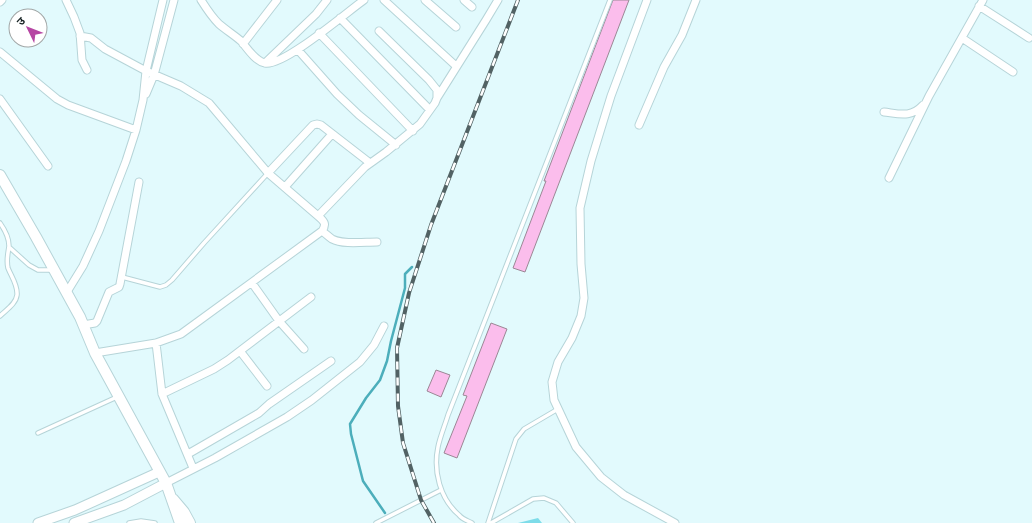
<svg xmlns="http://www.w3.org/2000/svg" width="1032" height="523" font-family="Inter,'Noto Sans Devanagari',sans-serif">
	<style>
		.green { fill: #7edce9 }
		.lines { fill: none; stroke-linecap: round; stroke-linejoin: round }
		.stream { stroke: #4caebb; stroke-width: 2.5 }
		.building { fill: #fbbdec; stroke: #9b8795 }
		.service-casing { stroke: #b6d4d8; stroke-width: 5.5 }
		.minor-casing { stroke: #b6d4d8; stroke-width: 9 }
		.tertiary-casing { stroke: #b6d4d8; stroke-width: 11 }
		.secondary-casing { stroke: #b6d4d8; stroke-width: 12 }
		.service { stroke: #fff; stroke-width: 3.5 }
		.minor { stroke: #fff; stroke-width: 7 }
		.tertiary { stroke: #fff; stroke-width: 9 }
		.secondary { stroke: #fff; stroke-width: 10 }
		.rail-casing { stroke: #526264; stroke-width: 4 }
		.rail { stroke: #fff; stroke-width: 2.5; stroke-dasharray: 8; stroke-linecap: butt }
	</style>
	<rect width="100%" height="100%" fill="#e2fafd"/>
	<path class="green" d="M538 518 542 523H518Z"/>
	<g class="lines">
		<path class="stream" d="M385 513 363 481 351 434 350 424 366 398 380 380 387 361 391 341 405 288V274L412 267"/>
	</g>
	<path class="building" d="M613 0H629L525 272 513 268 546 181H544Z
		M491 323 507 329 457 458 444 453 467 396 463 395Z
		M436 370 450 375 441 397 427 391Z"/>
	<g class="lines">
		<g class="service-casing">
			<path id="service" d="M0 223C5 230 9 238 9 246 8 254 6 260 8 268 11 276 18 285 17 295 16 304 6 310 0 316
				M9 247 29 265 38 270H52
				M122 277 160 287 166 285 172 280 204 243 268 173
				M38 433 117 397
				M129 523 141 521 155 523
				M376 523 441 490
				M472 523C468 521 462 519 459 515 440 499 433 471 438 447 440 437 445 425 448 415L610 0
				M488 523 516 439 524 429 558 409
				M491 523 533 499 544 498 556 503 573 523"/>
		</g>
		<g class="minor-casing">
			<path id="minor" d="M66 0 74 17 80 33 82 60 87 70
				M201 0C206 8 212 17 219 24 226 30 234 35 241 41 247 48 255 61 265 63 283 67 347 12 364 0
				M384 0 456 66
				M425 0 456 27
				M464 0 472 7
				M647 0 611 96 591 161 580 208 581 264 584 298 581 316 572 338 558 362 552 382 554 400 576 447 601 477 624 495 675 523
				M0 2 2 0
				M979 6 1029 38
				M340 18 430 110
				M319 33 413 131
				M80 36 91 38 105 49 146 71 181 86 209 103 268 173 318 216C324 221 327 224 322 231L181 334 156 343 95 353
				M962 38 1013 72
				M243 44 277 0
				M298 50 337 94 359 115 396 145
				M0 52 57 99 68 105 136 130
				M265 63 316 14 327 0
				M146 94 154 75 174 0
				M437 98 486 20 498 0
				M0 99 48 166
				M884 112C900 114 911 118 923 105
				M639 125 664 67 682 35 696 0
				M268 173 313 125 317 124 321 125 370 163
				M889 178 929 96 983 0
				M285 187 332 134
				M318 216 365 167 386 152 420 124 435 103 437 98V90L429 80 379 31
				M322 231C326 234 329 237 332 239 343 245 364 242 377 242
				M252 283 279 321 304 349
				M67 292 83 266 99 231 126 161 136 130 143 100 146 71 163 0
				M83 325 95 323 97 321 109 292 119 287 120 284 139 182
				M156 343 162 394 193 468
				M240 351 267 386
				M162 394 214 369 228 360 311 297
				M188 454 259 413 269 404 331 361
				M166 483 215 458 287 417 312 400 360 362 374 345 384 326"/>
		</g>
		<g class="tertiary-casing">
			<path id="tertiary" d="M38 523 75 510 159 472
				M74 523 124 505 166 483"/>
		</g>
		<g class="secondary-casing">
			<path id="secondary" d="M0 175 36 237 80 317 95 353 166 483 180 523
				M173 499 184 512 190 523"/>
		</g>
		<use href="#service" class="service"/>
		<use href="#minor" class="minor"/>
		<use href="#tertiary" class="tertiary"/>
		<use href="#secondary" class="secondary"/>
		<g class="rail-casing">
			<path id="rail" d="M434 523 421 500 403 443 398 406 397 348 409 293 431 225 518 0"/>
		</g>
		<use href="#rail" class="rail"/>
	</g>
	<g transform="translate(28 28) rotate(313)"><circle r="19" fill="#ffffff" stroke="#a1a6a6"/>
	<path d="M0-3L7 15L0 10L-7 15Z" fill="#b646a3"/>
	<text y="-6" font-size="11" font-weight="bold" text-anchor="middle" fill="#142021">उ</text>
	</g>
</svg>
